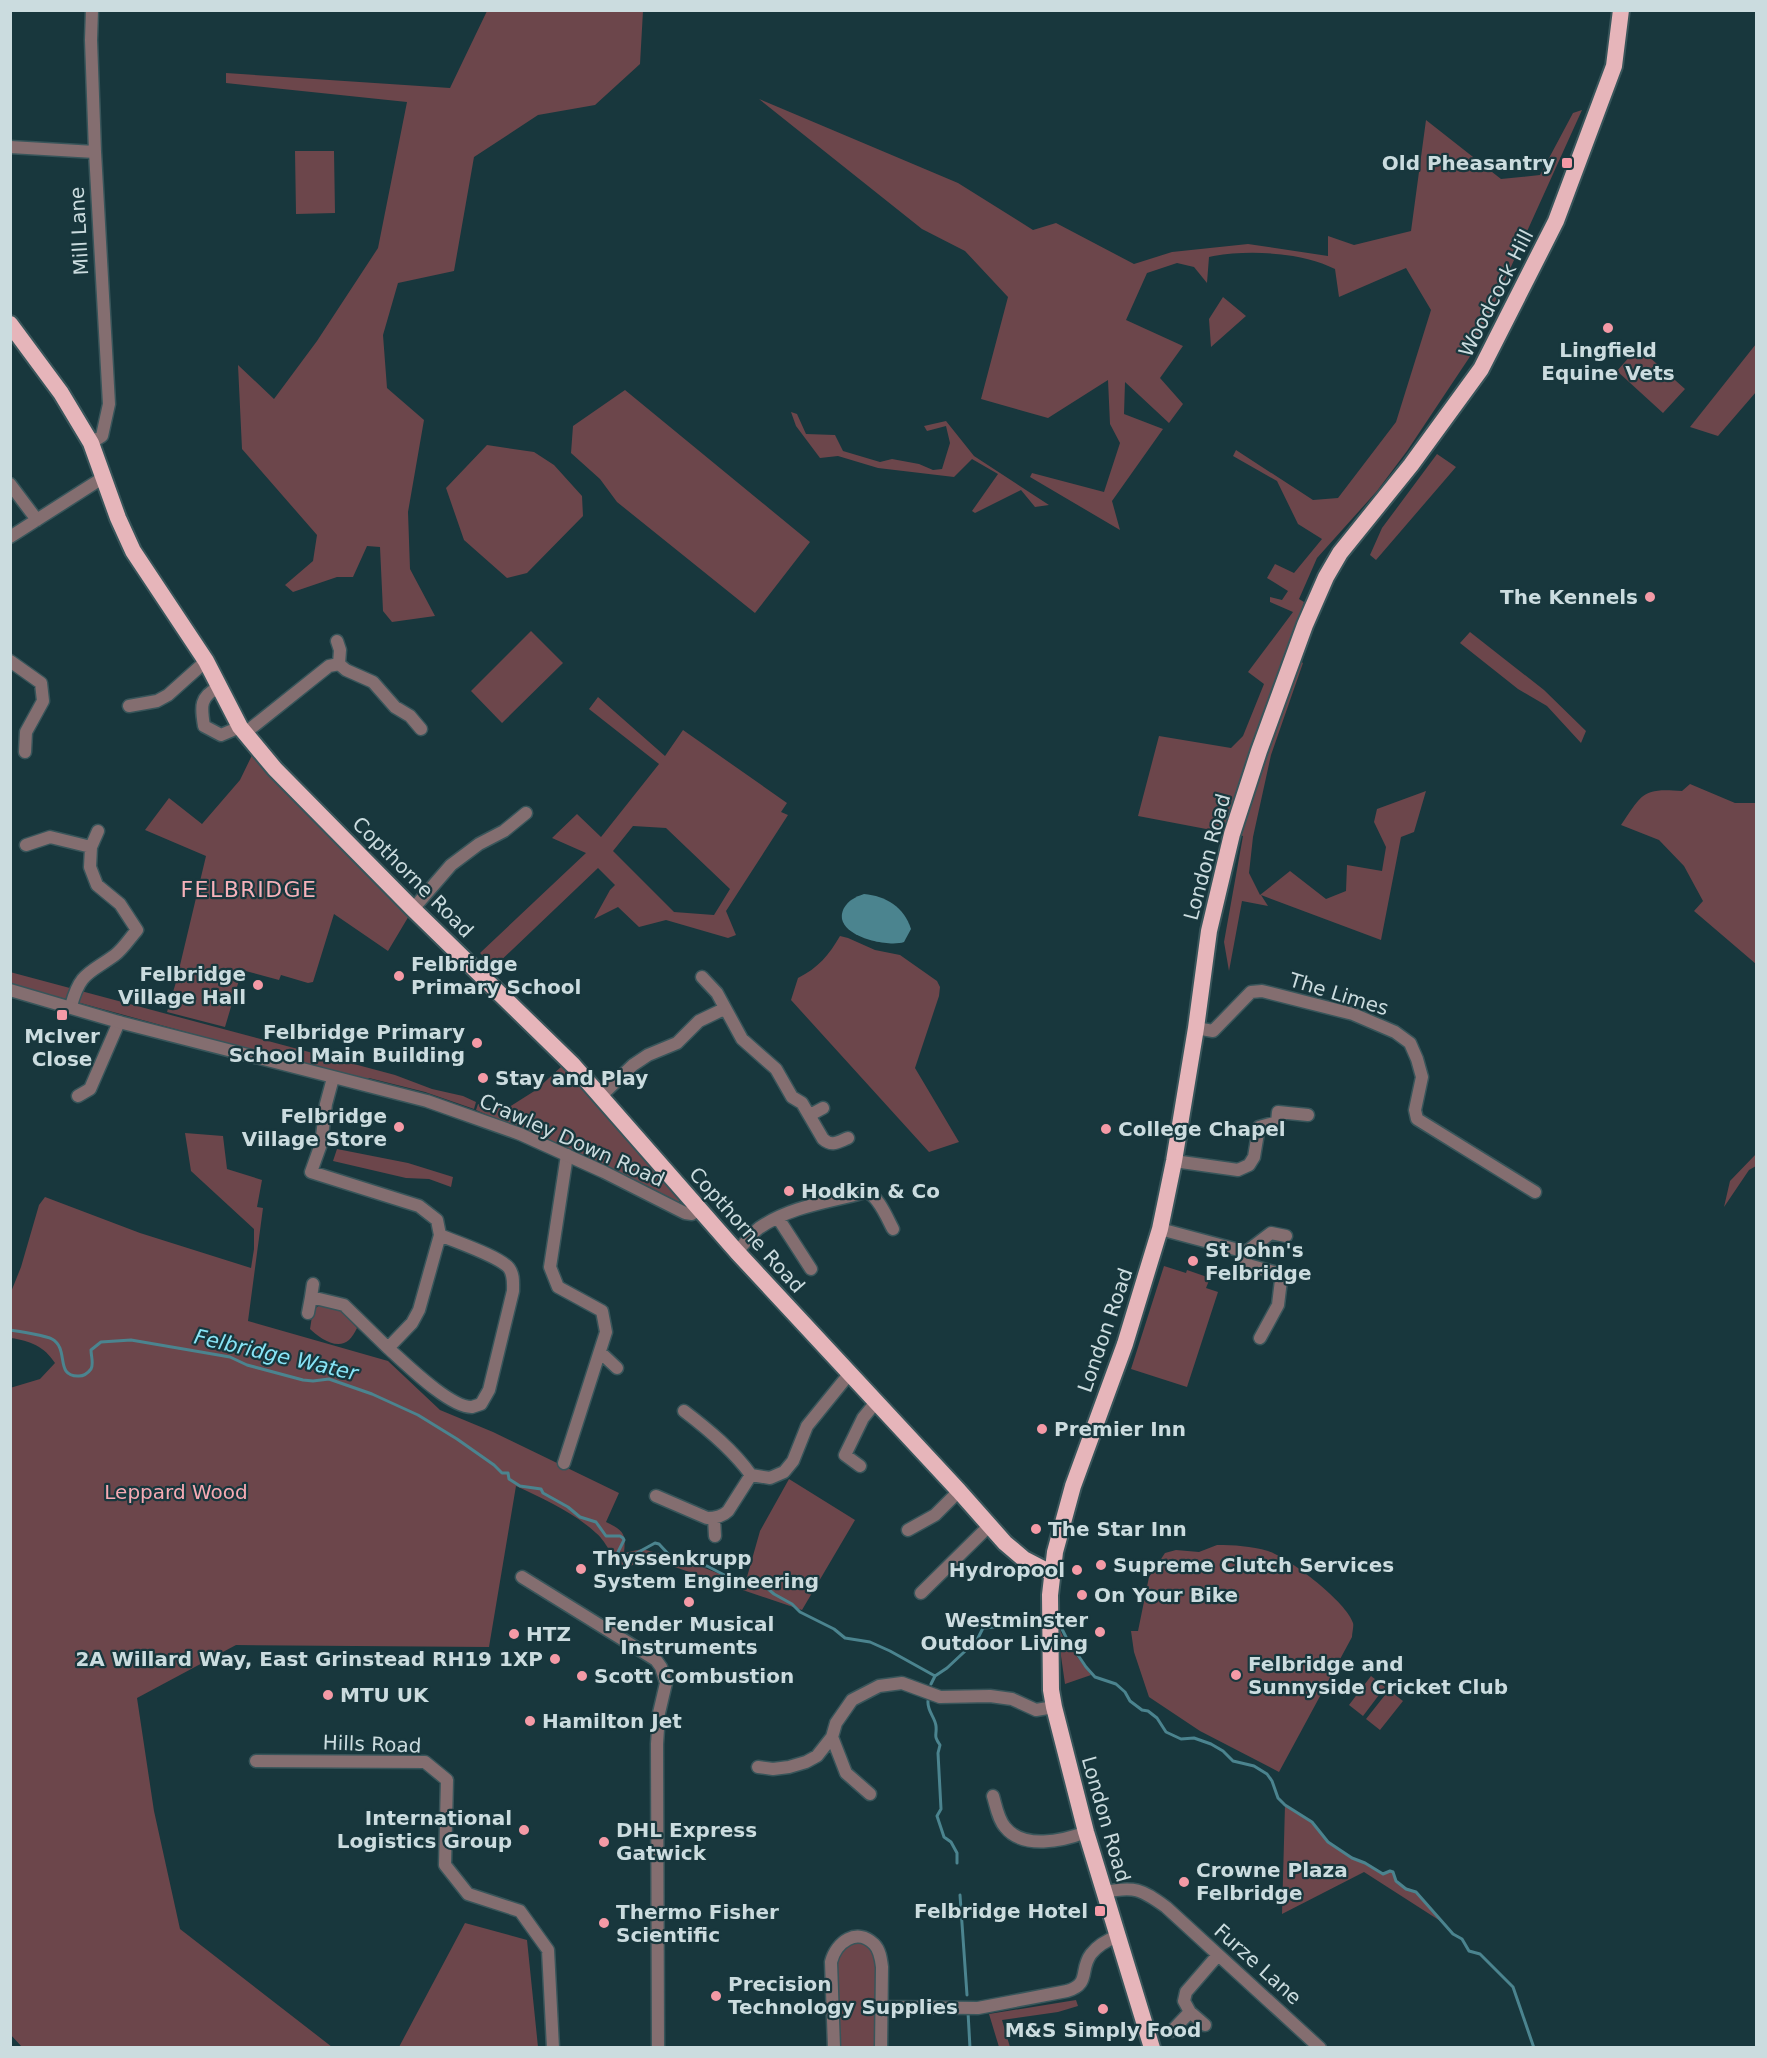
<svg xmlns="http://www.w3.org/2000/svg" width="1767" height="2058" font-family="'DejaVu Sans',sans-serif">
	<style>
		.green { fill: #6c464b; fill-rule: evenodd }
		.water { fill: #4b848f }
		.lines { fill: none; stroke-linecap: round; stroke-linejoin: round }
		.stream { stroke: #4b848f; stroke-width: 3 }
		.minor-casing { stroke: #38555a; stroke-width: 15 }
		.tertiary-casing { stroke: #38555a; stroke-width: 15 }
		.trunk-casing { stroke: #38555a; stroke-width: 20 }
		.minor { stroke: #846e70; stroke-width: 12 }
		.tertiary { stroke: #846e70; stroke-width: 12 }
		.trunk { stroke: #e6b5ba; stroke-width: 16 }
		.poi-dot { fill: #f49aa6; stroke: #18373d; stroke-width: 2 }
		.labels { text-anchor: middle; stroke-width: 4.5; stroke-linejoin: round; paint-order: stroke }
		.poi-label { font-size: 20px; font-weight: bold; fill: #cbdcdf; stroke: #18373d; text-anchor: start }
		.street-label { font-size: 20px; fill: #cbdcdf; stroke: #18373d }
		.park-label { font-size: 20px; fill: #f7aab3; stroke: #18373d }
		.water-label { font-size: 21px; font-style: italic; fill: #88e5f7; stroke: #18373d }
		.quarter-label { font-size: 22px; letter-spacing: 1.5px; fill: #f6b2ba; stroke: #18373d }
	</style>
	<rect width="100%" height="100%" fill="#18373d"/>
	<path class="green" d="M487 11H643L640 64 595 105 538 115 474 157 454 271 398 283 383 335 387 388 424 420 408 512 410 569 435 616 392 622 383 611 380 547 367 546 353 577H337L293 592 285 585 313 561 317 535 242 449 238 365 274 399 317 341 378 248 407 102 226 83V73L450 88Z
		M759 99 958 183 1033 230 1056 223 1134 264 1172 252 1248 244 1328 256V236L1354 245 1411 231 1426 120 1501 179 1540 175 1573 113 1582 110 1471 355 1407 451 1377 491 1317 558 1299 599 1304 602 1288 651 1303 663 1271 755 1253 837 1249 873 1260 895 1290 871 1326 899 1346 891 1347 865 1382 871 1386 847 1374 822 1377 809 1426 791 1414 832 1401 837 1381 940 1261 895 1268 906 1242 901 1229 971 1224 942 1243 836 1138 816 1159 736 1231 748 1243 736 1264 684 1248 672 1293 612 1270 602V597L1282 600 1288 591 1267 578 1275 564 1294 573 1322 539 1298 524 1277 481 1233 456 1236 450 1313 500 1338 498 1396 422 1431 310 1406 268 1339 297 1335 269C1301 252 1246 249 1209 257L1207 283 1194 267 1177 263 1147 273 1126 320 1183 346 1160 378 1183 404 1169 423 1125 382 1124 414 1163 429 1112 501 1120 530 1030 477 1032 473 1104 492 1120 443 1110 424 1108 380 1048 418 981 399 1008 297 965 251 922 229Z
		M295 151H334L335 213 296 214Z
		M1223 297 1246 316 1211 347 1209 319Z
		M1756 344V392L1718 436 1690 427Z
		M1638 347 1685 389 1663 413 1617 371Z
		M625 390 810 542 755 613 617 502 600 479 571 453 573 426Z
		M791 412 797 414 806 434 835 435 843 451 880 462 892 459 919 464 933 470 942 469 950 443 946 426 927 431 924 426 946 421 974 456 1049 505 1035 507 1021 490 975 513 972 511 998 474 972 459 954 477 878 468 838 456 820 458 796 426Z
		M487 445 534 452 554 465 582 496 583 516 527 573 507 578 464 540 446 488Z
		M1437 454 1456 467 1376 560 1370 555 1382 528Z
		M531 631 563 663 502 723 471 691Z
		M1470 632 1544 690 1586 731 1581 743 1547 706 1518 689 1460 643Z
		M598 697 665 756 683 730 787 803 781 812 788 815 726 911 736 935 728 938 666 920 639 927 618 907 594 919 610 890 615 885 598 868 494 967 480 953 586 853 552 838 577 814 601 837 659 764 589 709ZM633 826 666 828 730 889 714 915 674 912 613 851Z
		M256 747 413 909 388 951 334 914 313 982 308 983 281 975 279 980 242 970 225 1027 167 1012 176 982 206 856 145 830 169 798 202 824 240 780Z
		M1690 784 1735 803H1756V964L1694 911 1703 901 1684 866 1659 840 1621 825C1643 793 1642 788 1682 791Z
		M840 936 848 938 875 950 900 955 937 981 940 987 939 996 915 1068 959 1142 929 1152 791 1000 798 978C818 968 829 955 840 936Z
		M10 972 395 1075 432 1089 463 1096 476 1102 474 1109 425 1092 369 1078 365 1081 11 984Z
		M562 1066 567 1074 571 1072 681 1197 678 1204 604 1166 476 1110 478 1104 506 1109 536 1090Z
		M185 1133 223 1136 227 1169 262 1180 257 1207 263 1208 248 1321 388 1361 440 1410 493 1432 619 1493 606 1522C624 1531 626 1533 624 1553L642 1549 687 1561 745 1584 760 1531 789 1479 855 1520 802 1610 648 1558 626 1568C611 1560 609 1544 596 1533 573 1512 544 1499 516 1486L489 1647 236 1645 137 1698 154 1811 180 1929 332 2047H22L10 2034V1388L40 1379 55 1363C44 1346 30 1341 11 1338V1292L21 1267 39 1205 45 1197 140 1233 251 1268 254 1249V1229L191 1171Z
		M337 1149 408 1163 453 1177 451 1187 429 1179 406 1178 333 1161Z
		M1756 1154V1166L1749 1170 1724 1207 1730 1181Z
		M1164 1266 1186 1273 1187 1270 1210 1278 1206 1288 1218 1292 1187 1387 1131 1369Z
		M320 1305 341 1310 357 1328C355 1332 352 1337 349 1340 337 1351 318 1337 310 1329L313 1310Z
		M1217 1545C1234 1545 1251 1546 1268 1551 1288 1557 1347 1602 1353 1623 1354 1626 1352 1633 1352 1637L1279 1772 1200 1731 1149 1697 1134 1652 1131 1631H1138L1149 1577 1165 1553 1176 1550 1199 1552Z
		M1060 1630 1065 1641 1091 1675 1065 1684 1061 1656Z
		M1371 1676 1385 1687 1363 1716 1349 1705Z
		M1389 1690 1403 1701 1380 1730 1366 1719Z
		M1285 1805 1312 1822 1328 1842 1352 1858 1365 1863 1383 1874 1390 1871 1393 1872C1400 1892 1406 1883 1417 1894 1427 1903 1436 1914 1445 1924L1364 1872 1282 1914Z
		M465 1923 527 1940 538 2047H399Z
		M862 1942 871 1947 876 1955 878 2047H837L835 1960 847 1943Z
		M1076 2000 1078 2006 1058 2012 1002 2020 1010 2047H999L989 2014Z"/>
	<path class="water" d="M864 894C886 896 904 907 911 929L904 942C887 948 830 935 844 908 849 900 855 897 864 894Z"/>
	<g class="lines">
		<path class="stream" d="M10 1330C18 1331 47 1336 52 1339 70 1349 54 1377 79 1376 84 1376 88 1373 91 1369 94 1364 91 1356 91 1350L101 1342 131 1340 230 1357 247 1365 303 1380 313 1381 329 1379 372 1394 418 1415 457 1439 494 1465 502 1473H508L509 1479 520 1486 541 1489 543 1493 568 1507 580 1517 596 1522 606 1536H620L623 1538 624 1540 618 1552 620 1556 635 1554 655 1543 659 1544 672 1558 682 1564 707 1566 734 1580 749 1579 761 1583 774 1594 792 1604 800 1612 834 1629 845 1638 870 1642 890 1651 935 1676 931 1684
			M1060 1625 1067 1639 1086 1667 1095 1677 1116 1684 1125 1692 1130 1701 1142 1710 1148 1711 1157 1718 1166 1732 1181 1739 1194 1738 1211 1744 1223 1751 1233 1761 1254 1766 1267 1774 1272 1781 1278 1798 1285 1805 1312 1822 1328 1842 1352 1858 1365 1863 1383 1874 1390 1871 1393 1872 1396 1881 1406 1889 1416 1892 1453 1934 1462 1939 1469 1951 1480 1954 1513 1987 1534 2048
			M935 1676 947 1668 977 1640 983 1628 1035 1624
			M928 1701C927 1711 935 1717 936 1726 937 1736 933 1735 940 1745L938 1753 941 1809 937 1816 944 1837 951 1842 957 1853V1863
			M960 1895 967 1995
			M968 2012 970 2048"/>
		<g class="minor-casing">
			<path id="minor" d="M10 147 95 152
				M91 443 102 436 109 404 95 152 91 40 92 10
				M10 484 37 520
				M10 537 104 477
				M337 641 340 650 339 664
				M10 661 41 683 43 701 26 732 25 752
				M219 687C199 697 201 707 204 726L221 735 240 727
				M129 706 157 701 168 695 206 661
				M245 733 329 666 339 664 346 670 373 682 395 707 410 716 421 729
				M26 845 50 837 91 847
				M413 909 451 865 479 844 504 831 526 813
				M702 977 717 993 742 1039 776 1069 792 1097 802 1103 823 1139C832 1147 838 1142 848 1138
				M71 1006C80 972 89 974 115 955 123 949 130 938 137 930L120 904 97 885 90 867 91 847 98 831
				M1196 1028 1213 1031 1251 992 1262 991 1353 1014 1395 1032 1410 1043 1417 1059 1422 1077 1415 1110 1417 1119 1535 1192
				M78 1096 90 1089 119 1022
				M601 1096 633 1065 648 1055 677 1043 699 1021 724 1009
				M810 1115 823 1108
				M1174 1161 1238 1170 1249 1165 1254 1157 1259 1127 1277 1122 1278 1112 1308 1115
				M778 1218 811 1269
				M1160 1229 1246 1252 1271 1233 1286 1236
				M737 1252C744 1244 751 1234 759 1228 791 1206 829 1202 866 1192 878 1195 887 1218 893 1229
				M1246 1252 1245 1260 1248 1265 1274 1272 1281 1280 1278 1305 1260 1338
				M313 1284 311 1297 344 1305 388 1348 412 1323 419 1310 440 1235 437 1220 419 1206 311 1172 321 1144 326 1104 333 1078
				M308 1313 311 1297
				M388 1348C405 1363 450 1408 472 1407 475 1406 478 1405 481 1404L489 1390 513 1291C513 1283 514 1275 509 1268 499 1256 456 1242 440 1235
				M600 1352 617 1368
				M684 1411C709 1430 733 1450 751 1475L770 1478 784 1472 793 1461 807 1426 850 1373
				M564 1463 606 1332 602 1311 558 1287 550 1267 567 1155
				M860 1466 845 1455 863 1418 876 1402
				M656 1496 707 1518C715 1518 722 1517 728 1511L751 1475
				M714 1518 715 1536
				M908 1530 935 1515 959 1491
				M522 1577 656 1660 661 1667 666 1683 659 1713 657 1744 658 2048
				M921 1593 989 1526
				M832 1737 846 1773 870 1794
				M256 1761 425 1762 447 1780 445 1865 468 1894 520 1911 548 1950 553 2048
				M758 1767 773 1769 789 1767 806 1762 817 1756 832 1737 836 1723 852 1700 879 1686 902 1683 940 1697 990 1696 1012 1699 1036 1710 1054 1707
				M993 1796C996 1806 998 1819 1005 1827 1023 1850 1063 1841 1086 1832
				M1104 1892C1135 1886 1141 1889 1166 1907L1320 2048
				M882 2007 978 2008 1067 1991C1091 1984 1079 1970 1091 1954 1098 1945 1107 1940 1118 1936
				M1205 2025 1190 2012 1184 2001 1186 1992 1218 1955
				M1172 2031 1190 2012
				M834 2048 831 1962C836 1942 857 1927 874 1944 880 1950 881 1959 882 1967L881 2048"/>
		</g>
		<g class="tertiary-casing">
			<path id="tertiary" d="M10 990 119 1022 427 1101 520 1134 604 1172 685 1213 692 1214 698 1209"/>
		</g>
		<g class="trunk-casing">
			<path id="trunk" d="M10 324 61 393 91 443 118 518 133 551 206 661 240 727 275 769 413 909 573 1065 737 1252 959 1491 1005 1543 1024 1559 1051 1573
				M1152 2048 1086 1832 1054 1707 1051 1690 1050 1595 1055 1552 1073 1486 1125 1344 1160 1229 1174 1161 1196 1028 1209 931 1232 834 1259 751 1305 625 1326 577 1340 553 1411 465 1481 369 1556 221 1614 66 1621 10"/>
		</g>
		<use href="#minor" class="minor"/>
		<use href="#tertiary" class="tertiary"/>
		<use href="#trunk" class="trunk"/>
	</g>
	<g class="poi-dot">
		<rect x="1561" y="157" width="12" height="12" rx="3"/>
		<circle cx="1608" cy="328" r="6"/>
		<circle cx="1650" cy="597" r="6"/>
		<circle cx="399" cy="976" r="6"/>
		<circle cx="258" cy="985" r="6"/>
		<rect x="56" y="1009" width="12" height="12" rx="3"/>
		<circle cx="477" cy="1043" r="6"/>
		<circle cx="483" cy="1078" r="6"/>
		<circle cx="399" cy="1127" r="6"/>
		<circle cx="1106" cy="1129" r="6"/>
		<circle cx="789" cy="1191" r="6"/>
		<circle cx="1193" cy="1261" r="6"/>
		<circle cx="1042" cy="1429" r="6"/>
		<circle cx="1036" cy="1529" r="6"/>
		<circle cx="1101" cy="1565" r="6"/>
		<circle cx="581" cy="1569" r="6"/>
		<circle cx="1077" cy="1570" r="6"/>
		<circle cx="1082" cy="1595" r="6"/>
		<circle cx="689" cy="1602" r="6"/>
		<circle cx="1100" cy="1632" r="6"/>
		<circle cx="514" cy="1634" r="6"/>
		<circle cx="555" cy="1659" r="6"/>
		<circle cx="1236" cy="1675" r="6"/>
		<circle cx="582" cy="1676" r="6"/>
		<circle cx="328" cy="1695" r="6"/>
		<circle cx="530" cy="1721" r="6"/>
		<circle cx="524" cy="1830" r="6"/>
		<circle cx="604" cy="1842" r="6"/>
		<circle cx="1184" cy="1882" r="6"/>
		<rect x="1094" y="1905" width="12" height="12" rx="3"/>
		<circle cx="604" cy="1923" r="6"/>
		<circle cx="716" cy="1996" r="6"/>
		<circle cx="1103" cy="2009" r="6"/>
	</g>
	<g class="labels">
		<g class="poi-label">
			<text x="1555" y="170" text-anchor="end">Old Pheasantry</text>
			<text x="1608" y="357" text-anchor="middle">Lingfield<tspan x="1608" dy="23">Equine Vets</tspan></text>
			<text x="1638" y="604" text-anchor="end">The Kennels</text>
			<text x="411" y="971">Felbridge<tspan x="411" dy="23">Primary School</tspan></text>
			<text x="246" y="981" text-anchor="end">Felbridge<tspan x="246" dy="23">Village Hall</tspan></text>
			<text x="465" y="1039" text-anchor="end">Felbridge Primary<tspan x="465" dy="23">School Main Building</tspan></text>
			<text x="62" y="1043" text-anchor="middle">McIver<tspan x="62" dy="23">Close</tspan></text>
			<text x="495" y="1085">Stay and Play</text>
			<text x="387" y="1123" text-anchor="end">Felbridge<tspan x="387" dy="23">Village Store</tspan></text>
			<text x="1118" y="1136">College Chapel</text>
			<text x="801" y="1198">Hodkin &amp; Co</text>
			<text x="1205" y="1257">St John's<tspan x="1205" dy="23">Felbridge</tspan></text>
			<text x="1054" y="1436">Premier Inn</text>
			<text x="1048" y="1536">The Star Inn</text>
			<text x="593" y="1565">Thyssenkrupp<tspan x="593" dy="23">System Engineering</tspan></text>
			<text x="1113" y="1572">Supreme Clutch Services</text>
			<text x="1065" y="1577" text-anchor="end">Hydropool</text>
			<text x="1094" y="1602">On Your Bike</text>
			<text x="1088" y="1627" text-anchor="end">Westminster<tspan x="1088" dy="23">Outdoor Living</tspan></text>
			<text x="689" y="1631" text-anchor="middle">Fender Musical<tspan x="689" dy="23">Instruments</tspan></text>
			<text x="526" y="1641">HTZ</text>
			<text x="543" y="1666" text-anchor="end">2A Willard Way, East Grinstead RH19 1XP</text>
			<text x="1248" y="1671">Felbridge and<tspan x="1248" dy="23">Sunnyside Cricket Club</tspan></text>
			<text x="594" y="1683">Scott Combustion</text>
			<text x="340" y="1702">MTU UK</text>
			<text x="542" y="1728">Hamilton Jet</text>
			<text x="512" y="1825" text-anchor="end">International<tspan x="512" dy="23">Logistics Group</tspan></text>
			<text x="616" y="1837">DHL Express<tspan x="616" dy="23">Gatwick</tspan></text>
			<text x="1196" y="1877">Crowne Plaza<tspan x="1196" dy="23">Felbridge</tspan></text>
			<text x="1088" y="1918" text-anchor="end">Felbridge Hotel</text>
			<text x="616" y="1919">Thermo Fisher<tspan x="616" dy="23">Scientific</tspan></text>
			<text x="728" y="1991">Precision<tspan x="728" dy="23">Technology Supplies</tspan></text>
			<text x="1103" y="2037" text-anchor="middle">M&amp;S Simply Food</text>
		</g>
		<g class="street-label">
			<text transform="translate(79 231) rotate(-93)" y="7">Mill Lane</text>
			<text transform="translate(1496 293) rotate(-63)" y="7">Woodcock Hill</text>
			<text transform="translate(1207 857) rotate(-75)" y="7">London Road</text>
			<text transform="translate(413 877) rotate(45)" y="7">Copthorne Road</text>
			<text transform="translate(1339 994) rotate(17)" y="7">The Limes</text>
			<text transform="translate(572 1140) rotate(24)" y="7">Crawley Down Road</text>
			<text transform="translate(747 1230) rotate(48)" y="7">Copthorne Road</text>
			<text transform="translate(1105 1330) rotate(-71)" y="7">London Road</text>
			<text transform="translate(372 1744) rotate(2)" y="7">Hills Road</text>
			<text transform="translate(1106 1819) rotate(74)" y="7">London Road</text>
			<text transform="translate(1258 1964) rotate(42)" y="7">Furze Lane</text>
		</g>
		<g class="park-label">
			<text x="176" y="1499">Leppard Wood</text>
		</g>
		<g class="water-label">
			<text transform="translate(276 1355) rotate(13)" y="7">Felbridge Water</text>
		</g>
		<g class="quarter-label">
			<text x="249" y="897">FELBRIDGE</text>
		</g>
	</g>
	<rect width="1767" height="2058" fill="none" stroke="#cbdcdf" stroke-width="24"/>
</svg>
